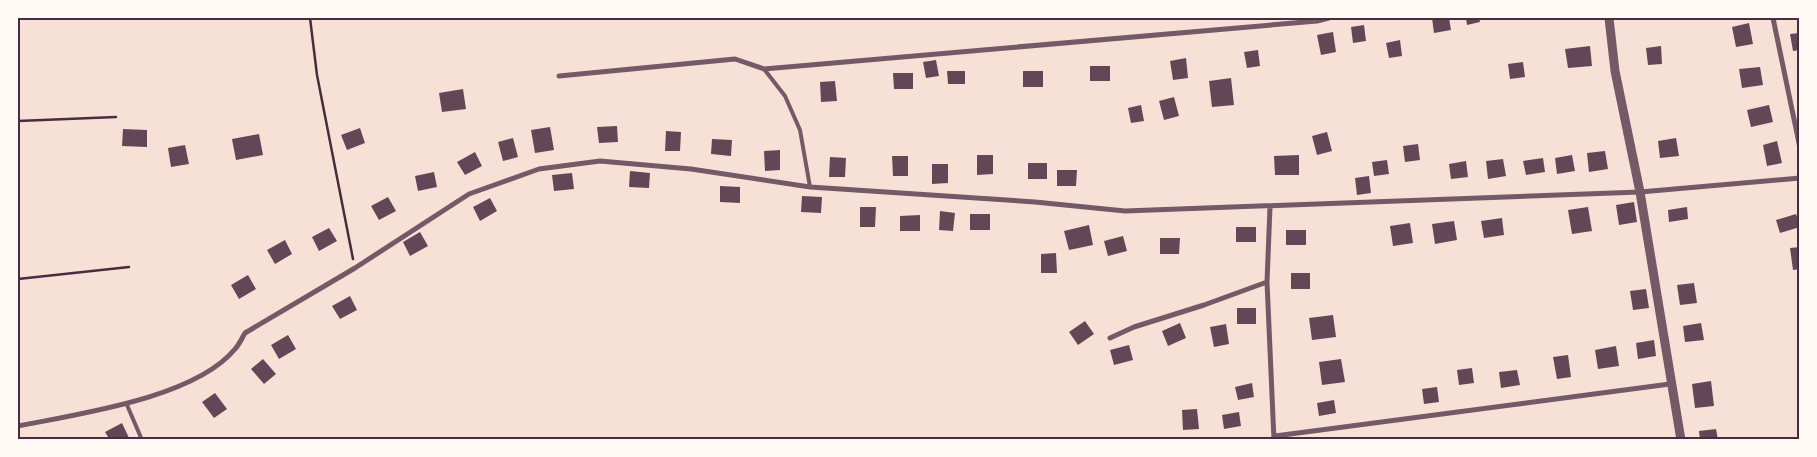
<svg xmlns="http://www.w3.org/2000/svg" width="1817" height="457" font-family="'Open Sans',sans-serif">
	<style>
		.building { fill: #644757 }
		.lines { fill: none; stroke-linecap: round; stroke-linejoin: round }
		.path { stroke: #4a2c40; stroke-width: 2.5 }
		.service { stroke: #755966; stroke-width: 4 }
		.minor { stroke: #755966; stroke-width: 5 }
		.tertiary { stroke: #755966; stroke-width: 9 }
		.neatline { fill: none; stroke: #4a2c40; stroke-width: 2 }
	</style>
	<rect width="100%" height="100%" fill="#f7e1d7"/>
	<path class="building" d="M1432 18H1449L1451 30 1434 33Z
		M1466 18H1479L1480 22 1467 25Z
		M1749 23 1753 44 1736 47 1732 27Z
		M1364 25 1366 41 1353 43 1351 27Z
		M1333 32 1336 52 1321 55 1317 35Z
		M1800 33V50L1793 51 1790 34Z
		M1400 40 1402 56 1389 58 1386 43Z
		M1590 46 1592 66 1568 68 1565 49Z
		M1661 46 1662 64 1648 65 1646 48Z
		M1258 50 1260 66 1247 68 1244 52Z
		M1186 58 1188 78 1173 80 1170 61Z
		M936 60 939 76 926 78 923 62Z
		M1523 62 1525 77 1510 79 1508 64Z
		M1090 66H1110V81H1090Z
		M1760 67 1763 85 1742 88 1739 69Z
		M947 71H965V84H948Z
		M1023 71H1043V87H1023Z
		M893 73H913V89H894Z
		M1231 78 1234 105 1212 107 1209 81Z
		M835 81 837 101 821 102 820 82Z
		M463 89 466 109 442 112 439 93Z
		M1174 97 1179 116 1164 120 1159 101Z
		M1141 105 1144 121 1131 123 1128 108Z
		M1769 105 1773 122 1751 127 1747 110Z
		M617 126 618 142 599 143 597 127Z
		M550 127 554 150 535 153 531 130Z
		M360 128 365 143 347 150 341 135Z
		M123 129 147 130V147L122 146Z
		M666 131 681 132 680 151H665Z
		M1327 132 1332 151 1317 155 1312 136Z
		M259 134 263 155 236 160 232 139Z
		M513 138 518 157 503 161 498 142Z
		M1676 138 1679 156 1660 158 1658 141Z
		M712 139 732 140 731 156 711 154Z
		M1777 141 1782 163 1767 166 1763 145Z
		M1418 144 1420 160 1405 162 1403 146Z
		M185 145 189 164 171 167 168 148Z
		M780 150V170L765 171 764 151Z
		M1605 151 1608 169 1589 172 1587 153Z
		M475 152 482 166 465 175 457 162Z
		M977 155H993V174L977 175Z
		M1299 155V175H1275L1274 156Z
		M1572 155 1575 171 1557 174 1555 158Z
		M892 156H908V176H893Z
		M830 157 846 158 845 177H829Z
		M1543 158 1545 172 1526 175 1523 161Z
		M1503 159 1506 176 1488 179 1486 161Z
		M1387 160 1389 174 1374 176 1372 162Z
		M1466 161 1468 177 1451 179 1449 164Z
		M1028 163H1047V179H1028Z
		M932 164H948V183L932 184Z
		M1057 170H1077L1076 186H1057Z
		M630 171 650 173 649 188 629 187Z
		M434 172 437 187 418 191 415 176Z
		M572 173 574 189 554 191 552 175Z
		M1369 176 1371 193 1357 195 1355 178Z
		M720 186 740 187V203L720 202Z
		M802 196 822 197 821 213 801 212Z
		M388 197 396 211 379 220 371 206Z
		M490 198 497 211 480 221 473 207Z
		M1634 202 1637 222 1619 225 1616 205Z
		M860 207H876L875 227H860Z
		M1588 207 1592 231 1572 234 1568 210Z
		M1687 207 1688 219 1669 222 1668 210Z
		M940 211 955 213 953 231 939 230Z
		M970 214H990V230H970Z
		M1796 214 1800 227 1780 233 1776 220Z
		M920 215V231H900V216Z
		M1502 218 1504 235 1484 238 1481 221Z
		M1454 221 1457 240 1435 244 1432 224Z
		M1410 223 1413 243 1393 246 1390 226Z
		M1089 225 1093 245 1069 250 1064 231Z
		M1236 227H1256V242H1236Z
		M329 228 337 241 319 251 312 237Z
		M1286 230H1306V245H1286Z
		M420 232 428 246 410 256 403 242Z
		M1123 236 1127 251 1108 256 1104 241Z
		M1160 238H1180L1179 254H1160Z
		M285 240 292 254 275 264 267 250Z
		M1800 247V269L1793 270 1790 248Z
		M1056 253 1057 273H1041V254Z
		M1291 273H1310V289H1291Z
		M248 275 256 289 239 299 231 285Z
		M1694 283 1697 303 1680 305 1677 285Z
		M1646 289 1649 308 1633 310 1630 291Z
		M350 296 357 310 340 319 332 306Z
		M1237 308H1256V324H1237Z
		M1333 315 1336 337 1312 340 1309 318Z
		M1085 321 1094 334 1078 345 1069 332Z
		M1180 323 1186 338 1168 346 1162 331Z
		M1701 323 1704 340 1685 342 1683 326Z
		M1226 324 1229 344 1214 347 1210 327Z
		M288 335 296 349 279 359 271 345Z
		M1654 340 1656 356 1638 359 1636 343Z
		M1129 345 1133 360 1114 365 1110 350Z
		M1616 346 1619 366 1598 369 1595 350Z
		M1568 355 1571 377 1557 379 1553 357Z
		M263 359 276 374 264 384 251 369Z
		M1341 359 1345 382 1322 385 1319 362Z
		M1472 368 1474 383 1459 385 1457 370Z
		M1517 370 1520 385 1501 388 1499 372Z
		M1711 381 1714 406 1695 408 1692 384Z
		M1252 383 1254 397 1238 400 1235 387Z
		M1437 387 1439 402 1424 404 1422 389Z
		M215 393 227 409 214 418 202 402Z
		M1334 400 1336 413 1319 416 1317 403Z
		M1197 409 1199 429 1183 430 1182 410Z
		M1239 412 1241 426 1224 429 1222 415Z
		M122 423 130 440H110L105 432Z
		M1716 429 1718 440H1700L1699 431Z"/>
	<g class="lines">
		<path class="path" d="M310 18 317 75 353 259
			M18 121 116 117
			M18 279 129 267"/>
		<path class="service" d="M764 69 785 96 800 130 810 187
			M127 405 142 440"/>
		<path class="minor" d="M1773 18 1800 148
			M559 76 735 59 764 69 1317 21 1329 18
			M1270 207 1267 282 1274 440
			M1110 338 1134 327 1204 305 1267 282
			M18 426C78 414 195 398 235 349 239 345 242 338 245 333L355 268 469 194 539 169 600 161 691 169 810 187 1035 202 1125 211 1640 192 1800 178
			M1275 436 1670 384"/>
		<path class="tertiary" d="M1609 18 1615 71 1640 192 1681 440"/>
	</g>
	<rect width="1817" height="457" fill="none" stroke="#fffaf5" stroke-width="38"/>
	<rect x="19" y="19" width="1779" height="419" class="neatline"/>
</svg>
